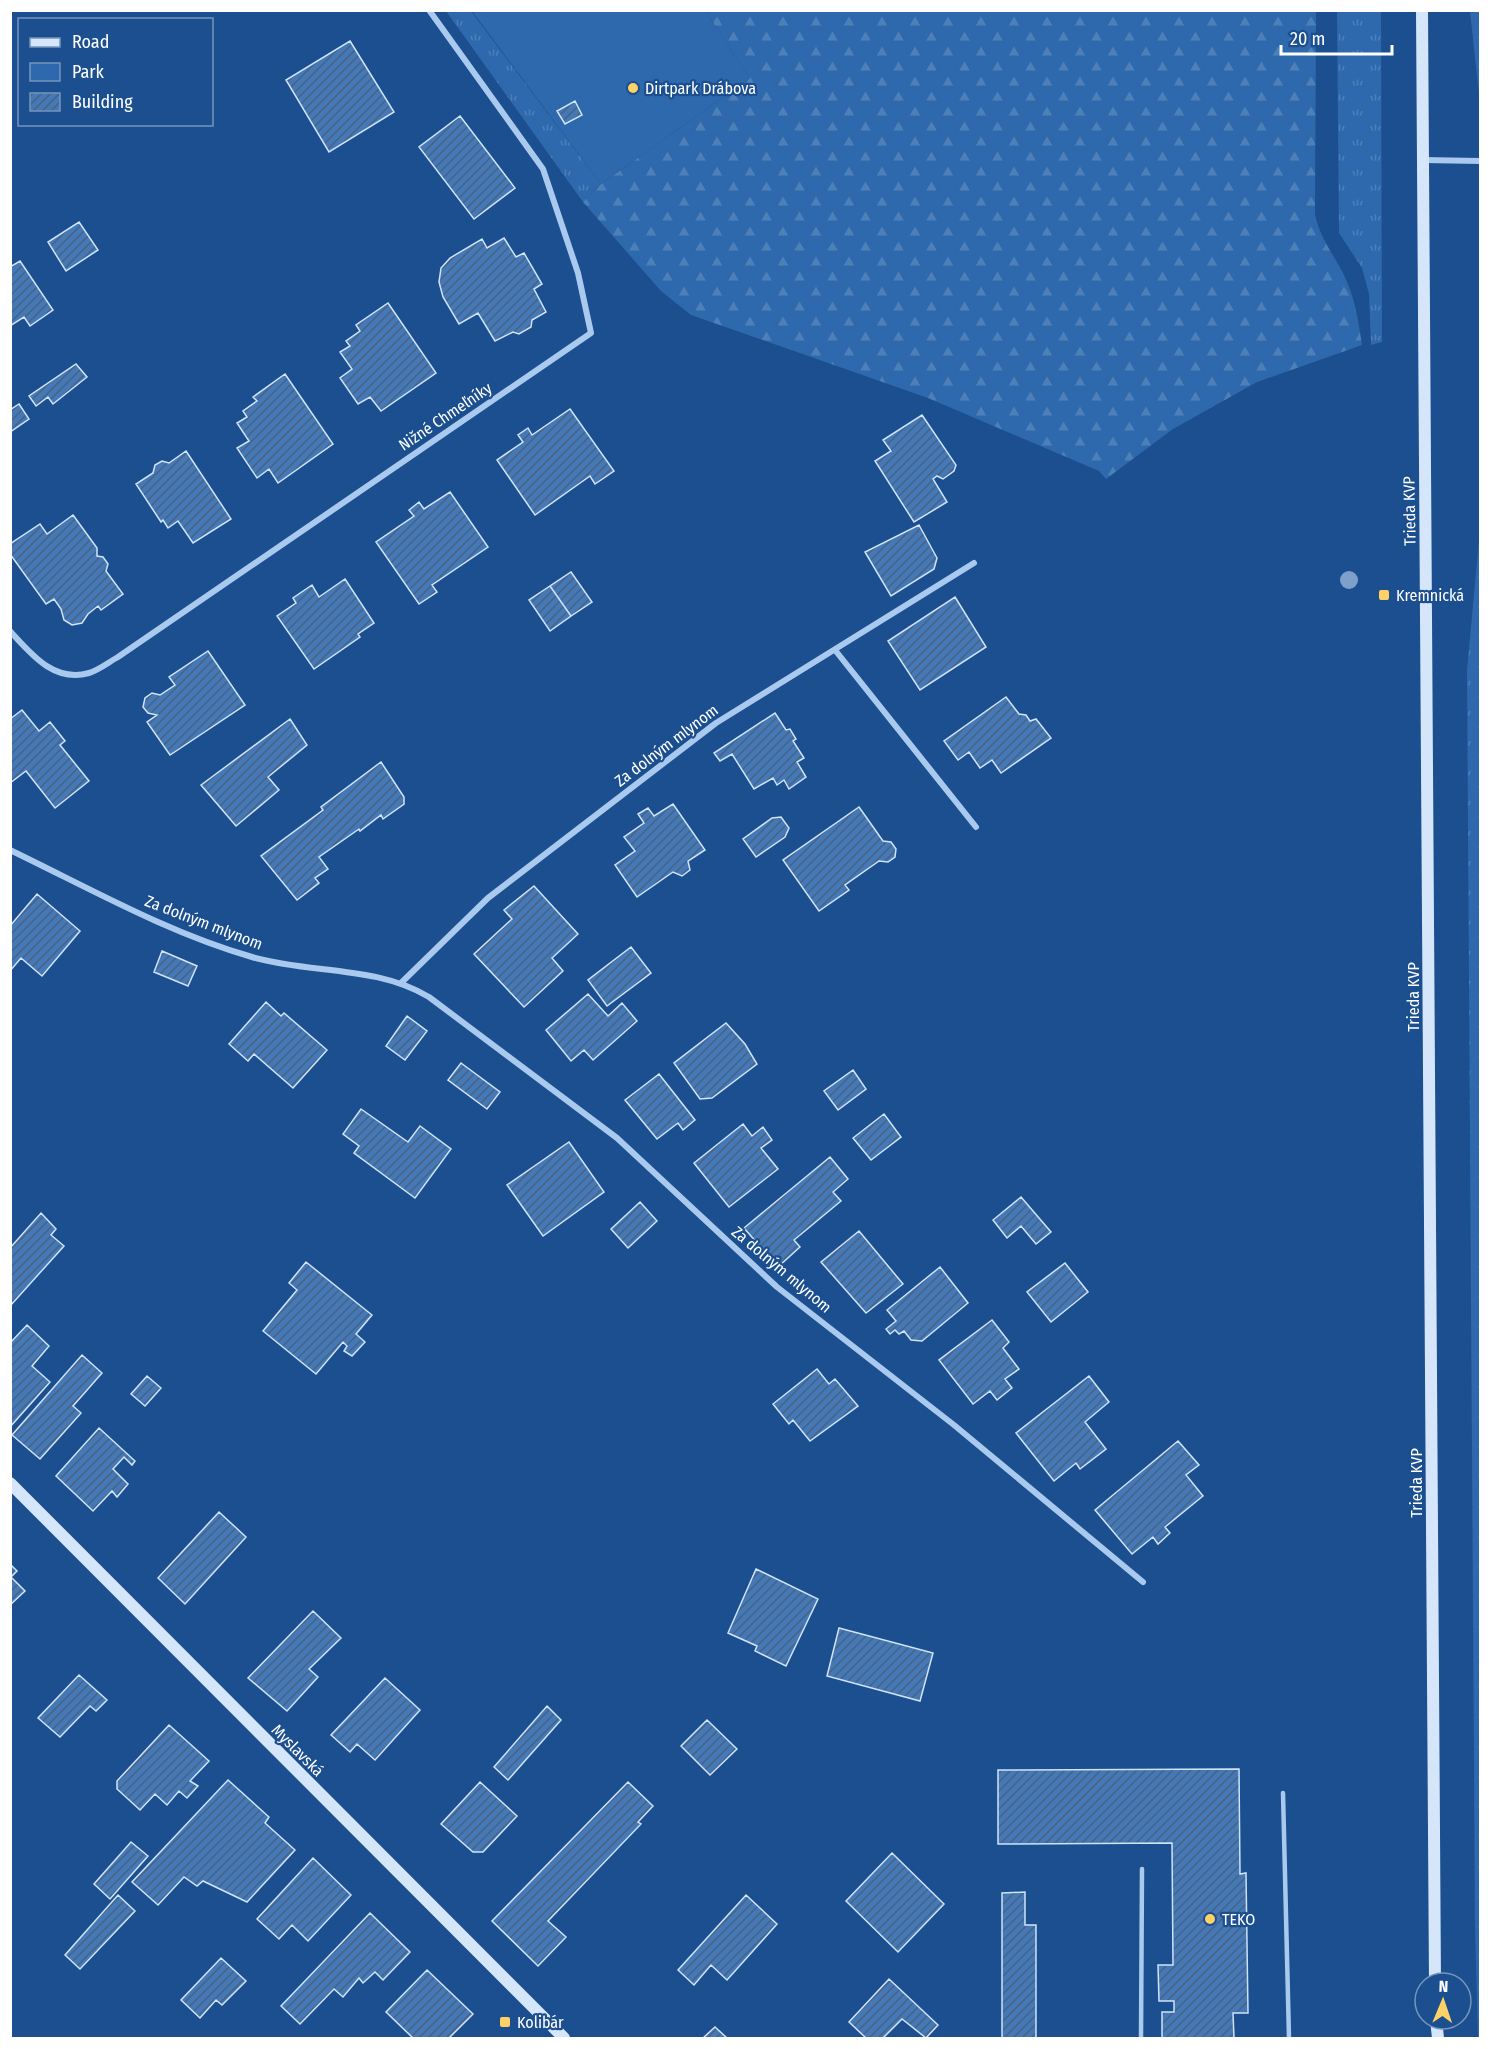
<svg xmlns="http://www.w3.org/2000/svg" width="1491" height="2049" font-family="'Fira Sans Condensed',sans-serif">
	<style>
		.grass { fill: url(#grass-tufts) }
		.forest { fill: url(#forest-firs) }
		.park { fill: #2e69ad }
		.building { fill: url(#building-hatch); stroke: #cfe3fa; stroke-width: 1.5 }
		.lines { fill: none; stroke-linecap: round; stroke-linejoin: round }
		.lane { stroke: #a9c9ee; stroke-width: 4.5 }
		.street { stroke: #a9c9ee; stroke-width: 6 }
		.secondary { stroke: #d6e6fa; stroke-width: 12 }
		.tree { fill: #7ea0ca }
		.poi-dot { fill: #ffd166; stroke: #1b4f8f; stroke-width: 2 }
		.labels { text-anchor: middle; stroke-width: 4.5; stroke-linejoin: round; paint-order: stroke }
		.poi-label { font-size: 16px; fill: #fff; stroke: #1b4f8f; text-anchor: start }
		.street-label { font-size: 16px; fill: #fff; stroke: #1b4f8f }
	</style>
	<defs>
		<pattern id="grass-tufts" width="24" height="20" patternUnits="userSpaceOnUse" patternTransform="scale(1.5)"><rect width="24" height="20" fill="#2e69ad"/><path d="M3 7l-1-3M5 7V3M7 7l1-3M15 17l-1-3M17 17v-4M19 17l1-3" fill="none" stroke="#4d80b9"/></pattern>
		<pattern id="forest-firs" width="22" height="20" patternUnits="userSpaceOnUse" patternTransform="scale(1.5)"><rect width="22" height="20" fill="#2e69ad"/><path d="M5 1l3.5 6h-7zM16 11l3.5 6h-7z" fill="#4d80b9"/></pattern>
		<pattern id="building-hatch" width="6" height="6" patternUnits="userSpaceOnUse" patternTransform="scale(1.5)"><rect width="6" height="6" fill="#4478b7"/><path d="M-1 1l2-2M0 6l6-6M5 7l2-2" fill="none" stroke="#486282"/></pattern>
	</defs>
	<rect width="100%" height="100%" fill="#1b4f8f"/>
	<path class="grass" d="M446 11H471L601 184 583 202Z
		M1337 11H1381L1382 342 1371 345 1369 294 1362 268 1339 233Z
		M1470 11H1480V103Z
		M1480 530V2038H1478L1475 1927 1467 670Z"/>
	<path class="forest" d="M705 11H1316L1315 214C1320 238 1332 252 1343 273 1355 297 1358 319 1362 345L1257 382 1173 429 1106 479 1099 471 928 398 691 315 661 291 583 202 601 184 750 78Z"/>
	<path class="park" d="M472 11H705L750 78 601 184Z"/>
	<path class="building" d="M350 41 394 112 329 152 286 80Z
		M575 101 582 115 565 124 557 111Z
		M460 116 515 188 474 219 419 147Z
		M79 222 98 250 66 271 48 242Z
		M504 238 516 257 524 253 542 284 534 289 546 312 532 320 531 327 519 334 513 332 495 341 478 313 459 324 443 297 439 282 441 268 450 258 482 239 487 248Z
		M20 261 53 310 30 326 24 317 10 326V267Z
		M388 303 436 373 381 411 370 397 358 404 340 378 352 369 340 352 350 346 346 341 360 331 356 325Z
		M76 364 87 377 53 404 48 397 36 406 29 396Z
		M285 374 333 444 278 483 269 469 257 478 237 448 249 441 237 423 247 417 243 411 257 401 253 397Z
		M19 404 29 419 10 432V410Z
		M570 409 614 471 595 484 590 476 535 515 497 460 523 442 518 435 528 428 532 435Z
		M922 415 956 465 954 471 943 479 937 476 933 479 947 502 914 522 875 461 891 451 883 440Z
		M186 451 231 519 193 543 178 521 168 528 163 520 161 522 136 484 153 473 155 465 162 461 169 463Z
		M450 492 488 547 432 585 437 592 419 604 376 542 414 516 409 510 419 502 424 509Z
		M73 515 97 548V556L103 557 108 564 106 571 123 594 101 610 98 606 88 614 82 623 72 625 64 620 61 609 54 599 46 604 10 554V544L40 524 47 534Z
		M919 525 937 558 934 569 891 596 865 552Z
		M571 572 592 602 571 616 550 586Z
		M345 579 374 623 358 634 360 637 314 669 277 616 296 603 293 598 312 585 319 597Z
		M550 586 571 616 550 631 529 600Z
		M955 597 986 647 920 690 888 641Z
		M208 651 245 705 170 755 147 722 157 715 148 713 143 707 145 698 152 693 160 695 175 685 169 677Z
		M1006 697 1019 714 1026 715 1030 721 1036 719 1051 738 1001 773 992 760 980 768 969 752 958 760 944 741Z
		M22 710 39 731 50 722 65 741 60 745 89 781 55 808 26 771 10 783V719Z
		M775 713 786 730 790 729 796 739 793 741 804 758 797 762 806 777 789 789 784 780 777 785 773 778 754 789 732 754 720 761 714 753Z
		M290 719 307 745 268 777 279 790 236 826 201 785Z
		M381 762 404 797V804L383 819 381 815 360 831 359 829 319 857 328 869 315 878 319 883 297 900 261 856 323 810 321 807Z
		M673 804 705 850 688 861 690 870 682 876 673 872 637 897 615 865 635 851 624 837 644 823 638 814 648 808 654 816Z
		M859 807 883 841 891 842 896 849 895 857 888 862 879 861 845 885 849 890 819 911 783 860Z
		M781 817 789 828 785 837 756 857 743 839 772 818Z
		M534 886 578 934 552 958 563 971 524 1007 474 954 512 919 504 910Z
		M37 894 80 931 42 976 21 958 10 971V926Z
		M631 947 651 973 607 1006 588 980Z
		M162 951 197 966 188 986 154 972Z
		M588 994 608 1016 622 1003 637 1021 593 1060 584 1050 571 1061 546 1030Z
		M266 1002 281 1016 284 1013 327 1050 293 1088 254 1054 248 1061 229 1044Z
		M407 1016 427 1031 405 1060 386 1046Z
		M726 1023 745 1044 757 1064 712 1098 700 1099 674 1063Z
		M461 1063 500 1092 487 1109 448 1080Z
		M853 1070 866 1089 838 1110 824 1091Z
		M659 1074 695 1120 683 1130 678 1123 657 1139 625 1100Z
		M361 1109 408 1142 420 1126 451 1149 415 1198 354 1153 359 1146 343 1134Z
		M884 1114 901 1137 871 1160 853 1138Z
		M743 1124 752 1136 763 1127 772 1140 761 1148 778 1169 729 1207 694 1163Z
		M569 1142 604 1192 543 1236 507 1185Z
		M830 1157 848 1179 833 1192 841 1201 794 1240 800 1247 778 1267 744 1228Z
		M1021 1197 1051 1232 1036 1244 1021 1226 1007 1238 993 1220Z
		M640 1202 657 1221 628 1248 611 1229Z
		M41 1213 56 1229 51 1235 64 1246 10 1306V1248Z
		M859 1231 903 1284 866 1313 821 1262Z
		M306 1262 372 1315 356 1334 365 1342 352 1356 344 1351 347 1346 343 1342 316 1374 263 1331 297 1290 289 1283Z
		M1065 1263 1088 1292 1051 1322 1027 1292Z
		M940 1267 968 1303 922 1341 911 1340 904 1331 899 1334 895 1330 890 1334 886 1329 896 1321 887 1310Z
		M992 1320 1009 1342 1003 1348 1019 1369 1005 1379 1012 1388 997 1400 990 1391 973 1404 939 1360Z
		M27 1325 49 1346 32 1366 50 1382 10 1427V1343Z
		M82 1355 102 1373 73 1406 81 1413 40 1459 12 1435Z
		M817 1369 829 1384 835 1379 858 1406 810 1441 793 1420 789 1424 773 1404Z
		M147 1376 161 1388 145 1406 131 1394Z
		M1089 1376 1109 1402 1085 1422 1106 1449 1080 1469 1076 1463 1054 1481 1016 1433Z
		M99 1428 135 1461 132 1465 124 1457 113 1469 128 1484 117 1497 112 1491 93 1511 56 1476Z
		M1178 1441 1199 1465 1186 1475 1203 1496 1165 1527 1170 1533 1158 1544 1153 1537 1132 1554 1095 1510Z
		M219 1512 246 1537 185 1604 158 1578Z
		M10 1564 17 1571 11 1577 25 1591 10 1605Z
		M756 1569 818 1599 786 1666 755 1651 757 1646 728 1633Z
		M313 1611 341 1638 309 1669 318 1677 287 1711 248 1678Z
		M839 1628 933 1653 920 1701 827 1676Z
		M79 1675 107 1700 96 1711 90 1706 60 1737 38 1718Z
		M385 1678 420 1710 375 1760 357 1744 350 1752 331 1735Z
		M547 1706 561 1720 508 1780 494 1767Z
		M707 1720 737 1749 710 1775 681 1746Z
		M169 1725 209 1761 190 1781 198 1786 187 1798 179 1791 167 1805 155 1794 140 1810 117 1789V1781Z
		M1239 1769 1240 1874 1246 1873 1248 2013H1233L1234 2038H1162V2012H1174V2001H1159L1158 1965H1173L1172 1843 998 1844V1770Z
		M228 1780 269 1817 265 1823 295 1850 247 1902 203 1881 197 1886 184 1877 158 1905 132 1882Z
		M480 1782 517 1816 483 1852H473L441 1824Z
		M628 1782 653 1806 638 1822 641 1824 548 1921 566 1937 538 1966 492 1921Z
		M131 1842 148 1856 110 1899 94 1884Z
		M892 1853 944 1904 898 1952 846 1901Z
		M313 1858 351 1895 308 1941 292 1925 279 1939 257 1919Z
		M1025 1892V1925H1036V2038H1002V1893Z
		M118 1895 135 1911 80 1969 65 1955Z
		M746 1895 777 1924 727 1980 711 1965 694 1985 678 1970Z
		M370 1913 410 1952 383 1980 375 1972 363 1983 359 1978 343 1997 334 1989 300 2024 281 2006Z
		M221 1958 246 1981 222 2005 216 2000 200 2018 181 2000Z
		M427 1970 473 2014 449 2038H413L386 2012Z
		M889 1979 938 2025 926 2038 902 2019 883 2038H866L849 2022Z
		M715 2027 727 2038H703Z"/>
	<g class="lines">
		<path class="lane" d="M1283 1793 1289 2038
			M1141 2038 1142 1869"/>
		<path class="street" d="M1423 160 1480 161
			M10 631C31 654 54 683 89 673 99 670 109 662 118 657L591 333 578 273 543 169 429 10
			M835 650 976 827
			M10 850C89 888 168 933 252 957 311 974 375 965 429 997L617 1138 777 1287 954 1425 1143 1582
			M401 983 488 898 716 723 974 563"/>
		<path class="secondary" d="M1422 10 1435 1983
			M10 1483 564 2038
			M1436 2019 1438 2038"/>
	</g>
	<circle class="tree" cx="1349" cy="580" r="9"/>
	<g class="poi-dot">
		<circle cx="633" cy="88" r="6"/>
		<rect x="1378" y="589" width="12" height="12" rx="3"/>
		<circle cx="1210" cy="1919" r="6"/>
		<rect x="499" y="2016" width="12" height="12" rx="3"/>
	</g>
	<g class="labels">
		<g class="poi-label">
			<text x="645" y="94">Dirtpark Drábova</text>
			<text x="1396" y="601">Kremnická</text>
			<text x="1222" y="1925">TEKO</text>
			<text x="517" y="2028">Kolibár</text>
		</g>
		<g class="street-label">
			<text transform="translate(445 416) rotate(-34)" y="6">Nižné Chmeľníky</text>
			<text transform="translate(1409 511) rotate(-91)" y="6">Trieda KVP</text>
			<text transform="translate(666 745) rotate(-37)" y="6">Za dolným mlynom</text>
			<text transform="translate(204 922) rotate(21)" y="6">Za dolným mlynom</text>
			<text transform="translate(1413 997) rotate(-90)" y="6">Trieda KVP</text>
			<text transform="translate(782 1269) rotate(40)" y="6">Za dolným mlynom</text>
			<text transform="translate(1416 1483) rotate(-90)" y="6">Trieda KVP</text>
			<text transform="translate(298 1750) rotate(45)" y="6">Myslavská</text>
		</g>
	</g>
	<rect width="1491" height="2049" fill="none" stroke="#ffffff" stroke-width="24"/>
	<rect x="18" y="18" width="195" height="108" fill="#1b4f8f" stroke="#7695bc" stroke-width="1.5"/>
	<rect x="30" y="38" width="30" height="9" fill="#d6e6fa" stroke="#7695bc" stroke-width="1.5"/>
	<text x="72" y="48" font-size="18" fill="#ffffff">Road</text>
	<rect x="30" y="63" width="30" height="18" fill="#2e69ad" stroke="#7695bc" stroke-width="1.5"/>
	<text x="72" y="78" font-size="18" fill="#ffffff">Park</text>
	<rect x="30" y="93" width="30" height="18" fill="url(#building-hatch)" stroke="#7695bc" stroke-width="1.5"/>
	<text x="72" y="108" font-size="18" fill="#ffffff">Building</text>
	<g transform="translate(1443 2001) rotate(2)"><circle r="28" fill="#1b4f8f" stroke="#7695bc" stroke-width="1.5"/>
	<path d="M0-4.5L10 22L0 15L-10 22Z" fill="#ffd166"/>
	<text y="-9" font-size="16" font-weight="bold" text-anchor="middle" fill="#ffffff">N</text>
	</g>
	<path d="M1281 45v9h111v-9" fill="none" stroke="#ffffff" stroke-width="3"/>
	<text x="1290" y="45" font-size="18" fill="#ffffff" stroke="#1b4f8f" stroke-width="4.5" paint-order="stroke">20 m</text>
</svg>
